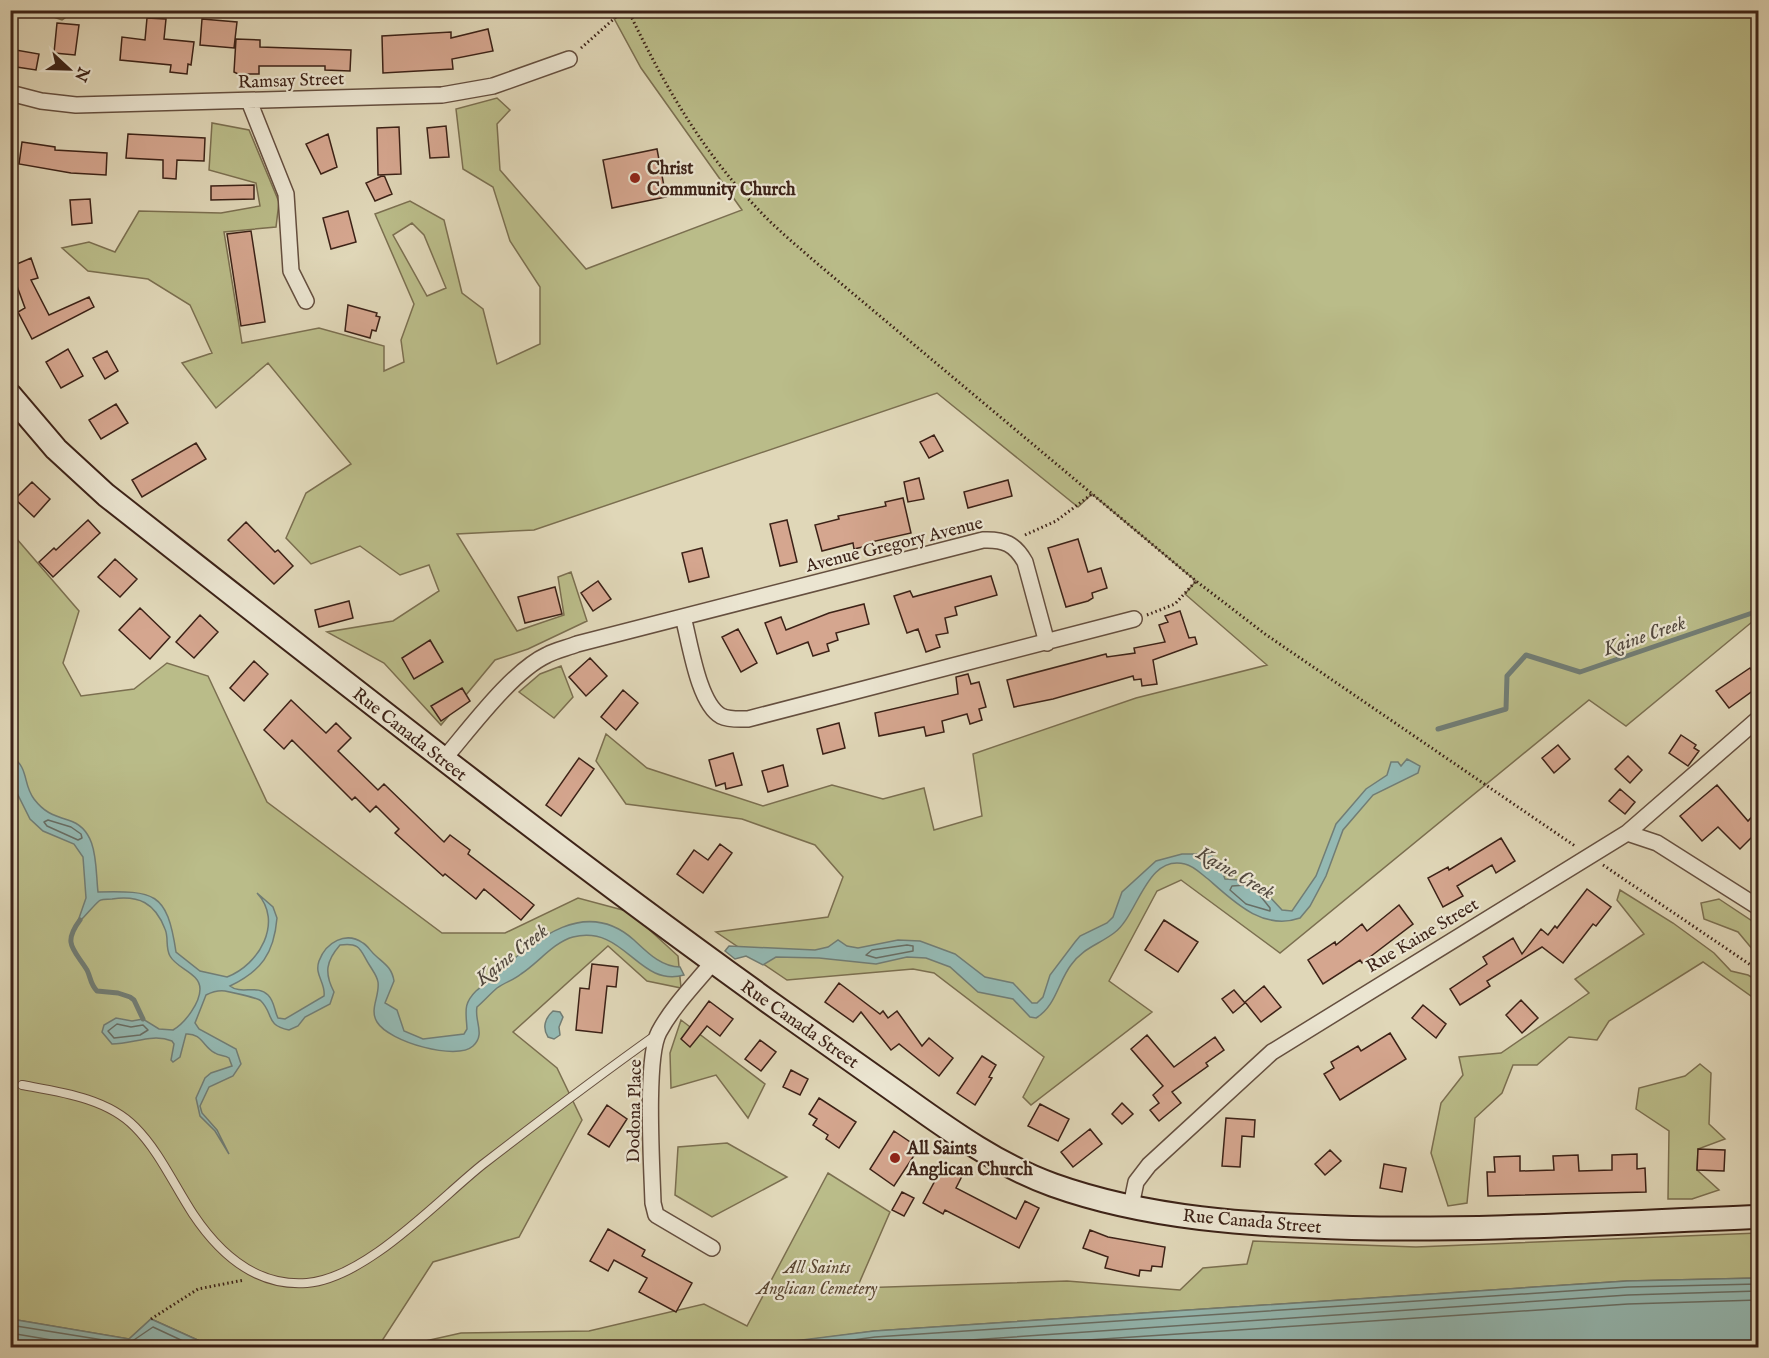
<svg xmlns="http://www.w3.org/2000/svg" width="1769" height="1358" font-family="'IM FELL English',serif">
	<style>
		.green { fill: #babc89; stroke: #7b6f50; stroke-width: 1.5; fill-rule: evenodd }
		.water { fill: #94b9b3; stroke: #717d75; stroke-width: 1.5 }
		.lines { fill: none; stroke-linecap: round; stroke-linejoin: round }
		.shore { stroke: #686e65; stroke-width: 1.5 }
		.stream { stroke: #717d75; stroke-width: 5 }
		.building { fill: #d5a68f; stroke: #3c2217; stroke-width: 1.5 }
		.lane-casing { stroke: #654f3f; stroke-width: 10 }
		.street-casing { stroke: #654f3f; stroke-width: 18 }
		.secondary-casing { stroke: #3c2217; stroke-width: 26 }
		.path { stroke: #3c2217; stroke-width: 3; stroke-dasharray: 1.5 3; stroke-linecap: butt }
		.lane { stroke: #ebe5d1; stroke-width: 8 }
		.street { stroke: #ebe5d1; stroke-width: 15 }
		.secondary { stroke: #ebe5d1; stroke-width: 22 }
		.poi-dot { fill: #8f2418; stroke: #ebe5d1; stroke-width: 2 }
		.labels { text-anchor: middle; stroke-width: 4.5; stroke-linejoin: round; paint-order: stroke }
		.street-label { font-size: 18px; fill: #3c2217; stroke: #ebe5d1 }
		.poi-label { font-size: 18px; font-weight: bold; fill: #3c2217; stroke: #ebe5d1; text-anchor: start }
		.park-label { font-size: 18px; font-style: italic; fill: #5c4834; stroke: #ebe5d1 }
		.water-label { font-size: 20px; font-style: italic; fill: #52483e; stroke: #ebe5d1 }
	</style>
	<rect width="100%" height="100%" fill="#e0d7b8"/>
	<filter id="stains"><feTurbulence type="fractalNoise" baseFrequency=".00333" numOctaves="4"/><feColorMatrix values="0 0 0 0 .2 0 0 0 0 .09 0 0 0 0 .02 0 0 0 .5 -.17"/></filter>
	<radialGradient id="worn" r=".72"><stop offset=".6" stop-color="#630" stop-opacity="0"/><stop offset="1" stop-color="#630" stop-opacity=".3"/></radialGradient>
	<path class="green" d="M44 10H75V11L62 20 42 13Z
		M610 11H1758V617L1626 726 1589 700 1280 953 1181 880 1157 891 1109 981 1152 1012 1031 1105 1023 1097 1044 1057 934 973 913 969 787 980 716 932 828 917 843 877 815 845 742 819 626 804 596 761 606 734 647 768 763 806 832 785 883 799 924 788 934 830 982 816 973 754 1136 698 1267 665 1185 594 1196 581 1092 494 1078 507 937 393 534 530 457 534 517 631 564 615 558 577 571 572 587 621 528 649 495 660 441 725 384 663 327 632 393 621 439 591 429 565 400 575 360 546 311 564 286 538 306 493 351 464 268 363 216 408 182 363 212 353 190 305 148 279 88 271 62 248 89 242 115 252 139 211 221 213 260 206 256 183 209 170 212 123 249 130 279 202 276 227 224 232 242 343 319 328 384 346V371L404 362 401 340 414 304 375 214 410 201 444 220 462 293 483 309 497 364 540 344V287L510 241 493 187 463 169 456 109 497 98 510 110 497 124 500 170 586 269 742 210 641 68ZM412 223 424 235 446 288 427 296 393 235Z
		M10 531 79 611 63 663 81 696 134 689 167 663 208 676 267 802 442 933H505L578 898 630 912 678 956 681 988 647 981 608 946 513 1032 557 1068 582 1120 519 1237 433 1262 378 1347H213L151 1319 129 1339 11 1319Z
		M561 666 573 697 554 718 519 692 540 674Z
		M1620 890 1673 923 1714 953 1731 971 1748 975 1758 981V1001L1703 962 1609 1021 1597 1040 1569 1037 1537 1065H1513L1502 1093 1475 1118 1467 1203 1448 1206 1431 1153 1441 1103 1463 1075 1459 1057 1501 1053 1589 993 1575 979 1644 934 1617 900Z
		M1719 899 1758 925V956L1738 932 1704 919 1701 903Z
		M681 1020 765 1084 748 1118 716 1075 671 1088 670 1053Z
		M1700 1064 1711 1073 1709 1124 1725 1139 1698 1149 1697 1170 1719 1190 1692 1199H1668L1669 1131 1636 1109 1639 1088 1685 1076Z
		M727 1143 787 1177 712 1217 675 1195 678 1147Z
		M828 1173 890 1212 857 1288 1067 1281 1180 1290 1203 1268 1247 1264 1253 1241 1416 1247 1758 1233V1278L1627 1281 875 1331 746 1348H394L461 1333 589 1331 704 1304 747 1326Z"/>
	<path class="water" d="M10 755C30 768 22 783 34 799 44 812 52 815 68 820 99 829 95 866 98 892 154 891 167 891 176 952L200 971 227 977C259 965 284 922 257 893L273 907 277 918C274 954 261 971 230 986 241 995 257 984 268 995 275 1002 274 1011 278 1018L285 1019 324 996C326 983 314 975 319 961 326 942 346 931 363 943 368 946 371 952 376 956 385 964 392 968 394 981L385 1003 397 1010 404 1031 423 1039 464 1034 467 1029C466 1011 463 1004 476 991 520 956 577 889 634 940 647 952 661 967 680 967L684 975C638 988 625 924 573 937 554 942 538 963 521 974 514 980 505 982 497 988 490 994 484 1001 477 1007 474 1021 486 1034 473 1046 457 1061 389 1042 377 1022 369 1009 380 996 378 982 377 976 373 971 370 966 360 951 362 942 340 945 326 961 324 973 334 992L330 1004 305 1017 298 1026 289 1030C265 1025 274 1014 261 1001 258 998 230 992 225 991 218 990 212 992 206 995L195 1023 199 1029 236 1049 241 1064 233 1076 209 1087 200 1106 202 1113 217 1130 229 1154 215 1131 200 1116 196 1098 205 1078 211 1073 232 1066 229 1058C225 1055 219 1056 215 1053 203 1047 202 1033 186 1034L180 1057 173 1062 171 1060 174 1044 172 1041C152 1033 133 1044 112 1044L102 1032 104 1025 116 1018 132 1021 143 1019 159 1029 173 1030C185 1023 200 1003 200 989 200 973 177 969 170 956 165 947 169 938 165 929 155 903 139 895 112 899 109 899 101 899 99 901 94 905 83 919 77 924L86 898 83 857 74 844 43 831 30 819 11 781Z
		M1407 759 1420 766 1418 773 1373 795 1343 830 1326 876 1310 906 1300 918C1263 931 1234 902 1208 879 1201 874 1194 866 1185 864 1146 854 1138 916 1114 933 1098 945 1083 948 1071 965 1058 982 1056 1006 1036 1018L1030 1017 1013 999 978 992 950 967 926 958 907 957 876 964 819 958 776 957 763 965 746 956 735 959 725 951 729 946 815 950 828 947 838 940 847 946 858 948 898 940 920 941 955 954 985 977 1013 983 1032 1003H1037L1043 997 1050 975 1075 942 1080 936 1107 923 1113 917 1122 892 1156 861 1182 854H1210L1218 860 1225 879 1255 881 1282 910 1292 911 1316 876 1336 824 1366 789 1387 775 1391 762H1398L1401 766Z
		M553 1011 560 1012 563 1017 559 1027 560 1035 554 1039 548 1037C542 1028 545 1018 553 1011Z
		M1758 1278V1347H746L874 1331 1627 1281Z
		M11 1319 129 1339 151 1319 213 1347H11Z"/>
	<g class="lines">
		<path class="shore" d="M48 820 71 827 81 834 82 838 78 840 47 826 44 822Z
			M1246 885 1254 888 1270 908V911L1246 904 1230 890 1232 886Z
			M907 945 913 946V951L876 958 866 955 872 950Z
			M117 1024 131 1027 143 1025 148 1030 140 1035 114 1038 108 1031Z
			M10 1325 128 1344 153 1327 198 1348
			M10 1333 99 1348
			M793 1348 875 1337 1628 1287 1758 1284
			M852 1348 1628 1295 1758 1291
			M967 1348 1628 1304 1758 1300"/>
		<path class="stream" d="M1438 729 1506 709 1507 676 1526 655 1580 672 1758 611
			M80 920C62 944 74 949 87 970 91 978 90 984 97 991L118 993 130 997 134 1000 143 1019"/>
	</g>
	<path class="building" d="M147 18 166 19 164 39 194 42 191 65 188 64 187 74 170 72 171 65 120 60 122 37 145 40Z
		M202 19 237 22 234 48 200 45Z
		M57 23 79 25 75 55 54 53Z
		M488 29 493 51 452 59 453 69 383 73 382 36 451 32V38Z
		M236 39 260 40V47L351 50 350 71 325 70V66H259V74H238L234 72Z
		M10 49 39 54 36 70 10 66Z
		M446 126 449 157 430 158 427 128Z
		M399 127 401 174 378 175 377 128Z
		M128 134 205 138 204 161 177 160 176 179 163 178V160L126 158Z
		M328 134 337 167 321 174 306 144Z
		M22 142 55 147V150L107 153 106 175 71 173 19 164Z
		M657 149 666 197 612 208 603 160Z
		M384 175 392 194 375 201 366 183Z
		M254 185V199L211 200V186Z
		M90 199 92 223 72 225 70 200Z
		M348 211 356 242 331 249 323 218Z
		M251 231 265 322 241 326 227 234Z
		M31 258 38 278 31 280 49 315 89 297 94 307 32 339 18 312 25 308 10 267Z
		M348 305 377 313 376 316 380 317 376 331 372 330 370 338 345 331Z
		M68 349 83 376 61 388 46 362Z
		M107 351 118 371 105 379 93 358Z
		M116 404 128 423 101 439 89 420Z
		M934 435 943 451 929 458 920 442Z
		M196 443 206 459 142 497 132 480Z
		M919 478 924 499 908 502 904 482Z
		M1008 480 1012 496 968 508 964 492Z
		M32 482 50 499 34 517 15 499Z
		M903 498 911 533 871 542V545L854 549 853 543 822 551 815 525 839 519 838 516 886 506 885 502Z
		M88 520 100 533 53 577 39 562 54 548 56 550Z
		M787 520 797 562 780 566 770 524Z
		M246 522 275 552 278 550 293 566 274 584 228 540Z
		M1078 539 1088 572 1101 568 1107 588 1092 593 1093 598 1088 601 1066 607 1048 548Z
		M702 548 709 577 689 582 682 553Z
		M115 559 137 579 120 597 98 577Z
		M991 576 997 595 955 607 957 615 945 618 948 633 936 635 940 647 926 652 918 629 907 633 894 596 910 591 913 597Z
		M598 581 611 599 593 611 581 593Z
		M555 587 562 614 525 623 518 597Z
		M349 601 353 618 319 627 315 610Z
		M864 604 869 624 836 633 838 640 827 644 829 651 813 656 808 642 777 654 765 623 781 617 786 630 829 613Z
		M140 608 170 637 150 659 119 630Z
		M1180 611 1189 638 1195 637 1197 644 1153 660 1157 684 1142 686 1141 679 1134 680 1133 676 1053 699 1014 707 1007 680 1106 654 1107 657 1135 653 1134 648 1165 642 1159 625 1168 622 1165 616Z
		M200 615 218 632 194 658 176 642Z
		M738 629 757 663 741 672 722 637Z
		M430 640 443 662 414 679 402 658Z
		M590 658 607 676 586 696 569 677Z
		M254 661 268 674 244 701 230 688Z
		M1750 668 1758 680V687L1729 708 1716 691Z
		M968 674 971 684 979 682 986 707 979 709 982 720 970 724 967 714 942 721 944 732 926 736 924 727 879 736 875 713 958 694 956 677Z
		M462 688 470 701 441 721 431 706Z
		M623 690 638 703 616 730 601 717Z
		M291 700 326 733 336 723 351 738 338 751 378 790 384 784 444 842 450 835 470 850 468 854 528 900 534 905 521 920 484 889 476 899 445 874 443 876 395 833 399 829 376 806 370 812 355 797 352 800 292 740 284 749 264 730Z
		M839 723 845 748 823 754 817 729Z
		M1681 735 1696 745 1694 748 1699 751 1688 766 1669 753Z
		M1558 745 1570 759 1554 773 1542 758Z
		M733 753 742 785 726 789 725 783 716 786 709 760Z
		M1628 756 1642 770 1630 783 1615 769Z
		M579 758 594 769 561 816 546 805Z
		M783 765 788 786 768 792 762 771Z
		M1717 785 1748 821 1758 810V831L1740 849 1718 827 1702 841 1680 816Z
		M1620 789 1635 802 1625 814 1609 801Z
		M1501 838 1515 861 1496 873 1492 865 1457 886 1463 896 1443 907 1428 878 1448 867 1449 870Z
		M720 844 732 853 703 893 677 874 694 850 708 860Z
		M1587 889 1611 907 1596 926 1593 924 1563 963 1542 947 1487 981 1490 986 1460 1005 1450 989 1487 964 1483 957 1513 938 1522 954 1541 929 1548 935 1555 926 1557 928Z
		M1399 905 1413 924 1362 963 1360 960 1323 984 1308 960 1335 942 1336 945 1362 924 1367 931Z
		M1164 920 1198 942 1178 972 1145 950Z
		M592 964 618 967 616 987 607 986 602 1033 576 1030 580 988 589 989Z
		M839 983 880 1014 883 1011 888 1018 897 1011 922 1046 929 1038 953 1058 939 1076 899 1044 891 1050 861 1012 853 1022 825 1002Z
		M1264 986 1281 1007 1261 1022 1245 1002Z
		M1234 990 1245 1003 1233 1013 1222 999Z
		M1521 1000 1538 1018 1522 1033 1506 1015Z
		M709 1001 733 1019 720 1036 707 1026 690 1047 681 1039Z
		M1423 1005 1446 1024 1436 1038 1412 1018Z
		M1390 1033 1406 1059 1340 1100 1324 1074 1334 1068 1331 1062 1358 1046 1361 1051Z
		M1147 1035 1174 1067 1215 1037 1224 1050 1206 1063 1208 1066 1172 1092 1181 1103 1159 1121 1150 1110 1159 1103 1153 1095 1163 1086 1131 1049Z
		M760 1040 776 1052 761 1071 745 1059Z
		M982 1056 996 1065 989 1077 992 1078 975 1105 957 1093Z
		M791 1070 808 1079 800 1095 783 1087Z
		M819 1098 856 1122 839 1148 826 1139 828 1135 813 1125 817 1119 809 1114Z
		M1122 1103 1133 1114 1122 1124 1112 1114Z
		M1040 1104 1069 1119 1058 1141 1028 1126Z
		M607 1105 627 1119 609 1147 588 1134Z
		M1226 1118 1255 1120 1254 1137 1242 1136 1240 1167 1222 1166Z
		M1090 1129 1102 1144 1073 1167 1061 1152Z
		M894 1131 919 1148 894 1186 870 1169Z
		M1698 1149 1725 1150 1724 1171 1697 1170Z
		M1330 1150 1341 1161 1325 1175 1315 1164Z
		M1637 1154V1169L1645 1168 1646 1192 1488 1196 1487 1172H1495L1494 1157 1520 1156V1171L1554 1170 1553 1156 1578 1155 1579 1171 1612 1170V1155Z
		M1384 1164 1406 1168 1402 1192 1380 1188Z
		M943 1166 962 1176 956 1188 1016 1219 1025 1201 1039 1208 1019 1248 945 1210 943 1214 923 1203Z
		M902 1192 914 1198 904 1216 892 1210Z
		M608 1229 645 1250 642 1256 692 1283 676 1312 639 1292 647 1278 614 1260 608 1271 590 1261Z
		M1090 1230 1108 1237 1165 1247 1162 1267 1152 1266 1151 1271 1140 1270 1139 1276 1105 1268 1108 1257 1083 1248Z"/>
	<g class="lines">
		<g class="lane-casing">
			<path id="lane" d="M22 1085C60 1092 107 1098 135 1127 159 1151 174 1185 193 1214 219 1253 256 1287 307 1283 366 1278 436 1202 482 1165 539 1121 597 1077 656 1035"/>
		</g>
		<g class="street-casing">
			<path id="street" d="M10 93 41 101 76 105 442 95 493 86 569 59
				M249 101 286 194 291 271 306 301
				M683 617C690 642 698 703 721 716 729 720 740 719 748 719L1134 619
				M443 760C469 730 512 671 547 655 556 650 567 648 577 644L983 540C1004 539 1015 544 1025 562L1047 643
				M1627 833 1657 843 1758 907
				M1131 1206 1136 1182 1149 1165 1272 1052 1627 833 1758 719
				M712 1248 656 1215 653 1203C652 1168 645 1058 659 1032 673 1006 695 984 713 962"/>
		</g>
		<g class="secondary-casing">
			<path id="secondary" d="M10 395 56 449 106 495C329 670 552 847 783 1012 824 1041 865 1070 906 1099 952 1132 1000 1166 1053 1185 1148 1219 1252 1225 1352 1228 1487 1231 1623 1222 1758 1217"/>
		</g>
		<path class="path" d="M628 10C662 81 701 150 756 207 773 226 794 243 813 260L1196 581 1265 634 1575 846
			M581 48 624 10
			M1025 535 1056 521 1092 494
			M1147 615 1175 604 1196 581
			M1603 865 1758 970
			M151 1319 198 1289 244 1280"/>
		<use href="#lane" class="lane"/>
		<use href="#street" class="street"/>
		<use href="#secondary" class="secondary"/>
	</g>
	<g class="poi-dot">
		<circle cx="635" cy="178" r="6"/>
		<circle cx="895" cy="1158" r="6"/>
	</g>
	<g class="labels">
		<g class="street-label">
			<text transform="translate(291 80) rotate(-2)" y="6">Ramsay Street</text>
			<text transform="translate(894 544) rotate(-14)" y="6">Avenue Gregory Avenue</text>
			<text transform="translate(410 734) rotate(38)" y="6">Rue Canada Street</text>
			<text transform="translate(1422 935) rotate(-31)" y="6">Rue Kaine Street</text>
			<text transform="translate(800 1024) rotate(35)" y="6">Rue Canada Street</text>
			<text transform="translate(634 1111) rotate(-89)" y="6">Dodona Place</text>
			<text transform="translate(1252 1221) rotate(5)" y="6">Rue Canada Street</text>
		</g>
		<g class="poi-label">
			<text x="647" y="174">Christ<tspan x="647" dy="21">Community Church</tspan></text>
			<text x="907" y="1154">All Saints<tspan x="907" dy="21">Anglican Church</tspan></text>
		</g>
		<g class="park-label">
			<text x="817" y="1273">All Saints<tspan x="817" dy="21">Anglican Cemetery</tspan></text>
		</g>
		<g class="water-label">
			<text transform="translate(1644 635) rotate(-19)" y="7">Kaine Creek</text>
			<text transform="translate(1236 872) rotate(30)" y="7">Kaine Creek</text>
			<text transform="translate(511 954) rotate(-38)" y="7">Kaine Creek</text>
		</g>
	</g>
	<rect width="1769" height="1358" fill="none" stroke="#e0d7b8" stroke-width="36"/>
	<rect x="12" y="12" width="1745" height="1334" fill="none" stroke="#3c2217" stroke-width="3"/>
	<rect x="18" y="18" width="1733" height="1322" fill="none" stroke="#3c2217" stroke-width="1.5"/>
	<g transform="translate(69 69) rotate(112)" stroke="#ebe5d1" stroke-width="4.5" paint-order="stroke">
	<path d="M0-4.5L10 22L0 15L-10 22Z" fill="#3c2217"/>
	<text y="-9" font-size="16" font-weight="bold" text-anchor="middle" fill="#3c2217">N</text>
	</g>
	<rect width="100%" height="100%" filter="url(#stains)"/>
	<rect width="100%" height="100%" fill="url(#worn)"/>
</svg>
